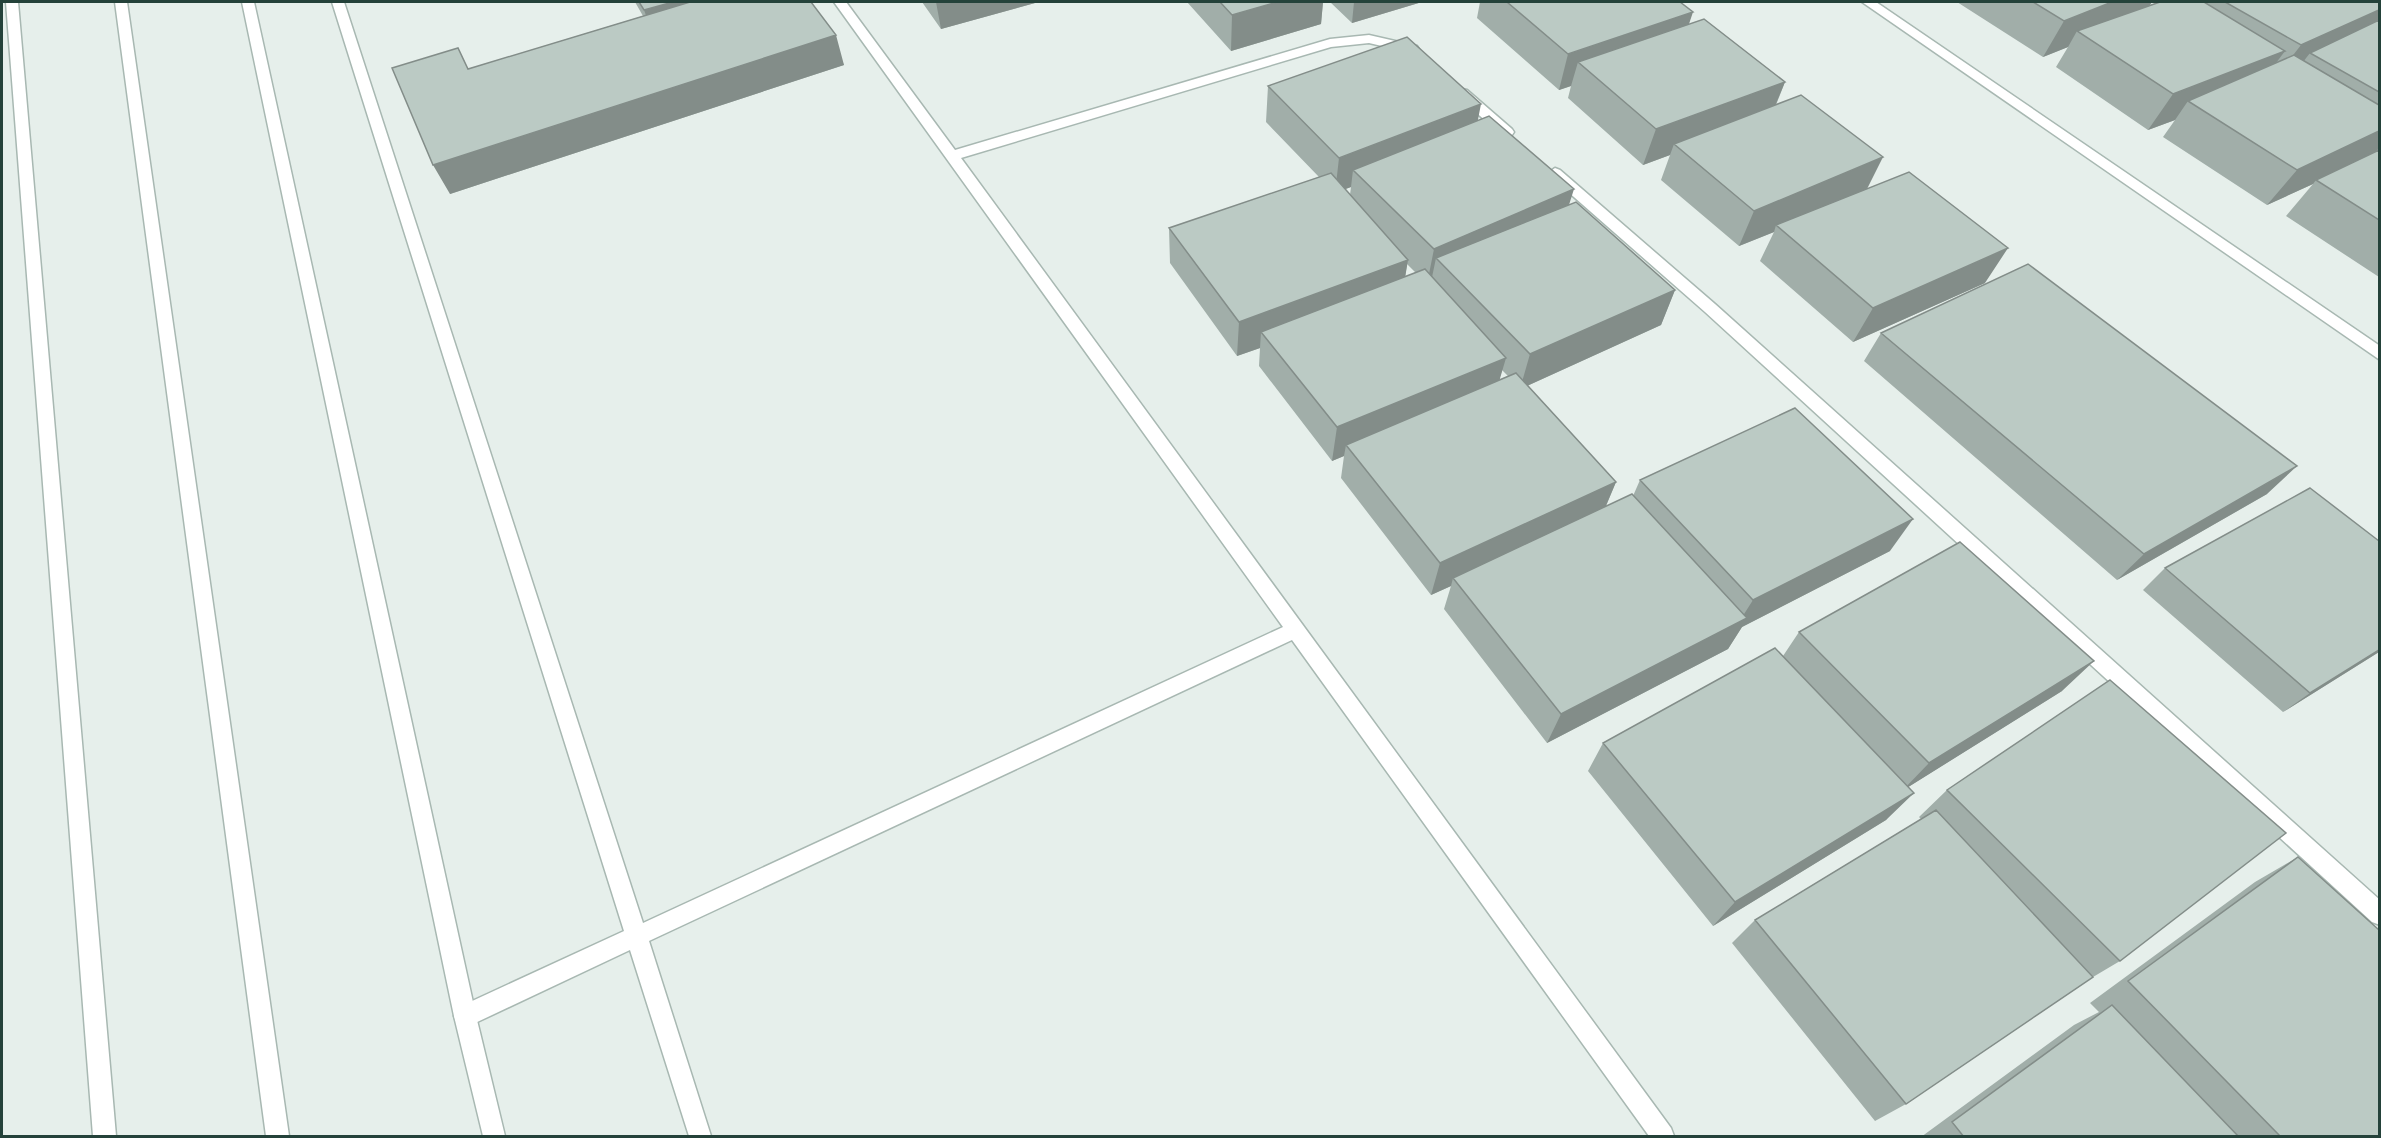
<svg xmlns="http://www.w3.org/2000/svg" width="2381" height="1138" font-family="'Archivo Narrow',sans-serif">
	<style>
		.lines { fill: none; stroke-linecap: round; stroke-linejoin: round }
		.minor-casing { stroke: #a8b8b2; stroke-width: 3 }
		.tertiary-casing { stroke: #a8b8b2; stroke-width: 3 }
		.minor { fill: #fff; fill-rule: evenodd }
		.tertiary { fill: #fff; fill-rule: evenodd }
		.wall { fill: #a1aea9; fill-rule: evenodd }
		.shaded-wall { fill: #838d89 }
		.building { fill: #bbcac4; stroke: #838d89; stroke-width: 1.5 }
	</style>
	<rect width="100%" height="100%" fill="#e6efeb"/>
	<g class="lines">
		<g class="minor-casing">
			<path id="minor" d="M6 2H18L116 1136H93Z
				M332 2H344L643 923 1283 627 834 2H846L955 150 1330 39 1369 35 1417 46 1419 49 1412 53 1369 43 1331 47 961 158 1671 1128 1674 1136H1649L1292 640 649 941 711 1136H689L630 950 473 1024 465 1027 457 1024 454 1016 457 1008 624 931Z
				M1862 2H1876L2380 346V360Z
				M1462 89 1467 90 1512 129 1514 132 1512 135H1502L1457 96 1455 93Z
				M1555 168 1560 170 1715 304 2380 900V925L2372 922 1705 312 1550 176 1548 173Z"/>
		</g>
		<g class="tertiary-casing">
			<path id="tertiary" d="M115 2H127L289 1136H266Z
				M242 2H254L476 1016 505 1136H483L454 1016Z"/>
		</g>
		<use href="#minor" class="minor"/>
		<use href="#tertiary" class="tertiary"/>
	</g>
	<path class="wall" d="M635 2H811L844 65 450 194 458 48 468 69 643 16Z
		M922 2H1035V3L941 29Z
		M1187 2H1323L1321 24 1231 51Z
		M1330 2H1422L1352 23Z
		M1480 2H1680L1689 24 1785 82 1776 105 1867 189 1985 283 1853 342 1760 261 1774 232 1739 246 1661 180 1670 155 1643 165 1568 98 1571 86 1559 90 1477 18Z
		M1957 2H2152L2149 5 2160 2H2379V148L2377 151 2379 150V277L2286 216 2313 184 2267 205 2163 137 2175 120 2148 130 2056 67 2068 47 2043 57Z
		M1268 86 1478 120 1569 204 1675 290 1661 325 1527 386 1616 482 1606 506 1633 496 1640 480 1890 551 1742 627 1728 649 1547 743 1444 609 1451 586 1431 595 1341 478 1344 456 1332 461 1259 366 1260 348 1237 356 1170 263 1169 228 1319 177 1266 122ZM1351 187 1350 195 1345 189ZM1407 264 1416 273 1405 277ZM1502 370 1508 376 1499 380Z
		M1881 333 2267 494 2117 580 1864 361Z
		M2165 568 2379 652 2283 712 2143 590Z
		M1799 632 2062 691 1908 787 1886 820 1713 926 1588 771 1603 743 1783 656Z
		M1947 790 2120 961 2093 977 1906 1104 1875 1121 1732 943 1755 920 1921 819 1919 817Z
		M2298 857 2379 1137H1921L2074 1025 2099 1012 2090 1003 2255 882Z"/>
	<path class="shaded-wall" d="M673 2H766L653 34 644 10Z
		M936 2H1035V3L941 29Z
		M1277 2H1323L1321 24 1231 51 1232 15Z
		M1354 2H1422L1352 23Z
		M2112 2H2152L2142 16 2077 31 2068 47 2043 57 2064 21Z
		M2379 10V25L2310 53 2296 71 2273 81 2301 45Z
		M1693 12 1681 48 1578 62 1571 86 1559 90 1568 54Z
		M836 35 844 65 450 194 433 165Z
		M2285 51 2258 87 2188 101 2175 120 2148 130 2173 94Z
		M1785 82 1770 118 1674 144 1670 155 1643 165 1656 129Z
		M1481 104 1474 140 1353 170 1351 187 1335 193 1339 158Z
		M2379 131V148L2373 155 2316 180 2313 184 2267 205 2297 170Z
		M1883 157 1865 193 1776 225 1774 232 1739 246 1754 211Z
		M1574 189 1563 224 1436 258 1431 282 1427 284 1434 249Z
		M2008 248 1985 283 1853 342 1873 308Z
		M1408 260 1402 296 1261 332 1260 348 1237 356 1239 322Z
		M1675 290 1661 325 1520 389 1530 354Z
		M1506 358 1496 392 1346 445 1344 456 1332 461 1337 427Z
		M2297 466 2267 494 2117 580 2144 554Z
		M1616 482 1602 515 1453 578 1451 586 1431 595 1440 563Z
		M1913 519 1890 551 1742 627 1728 649 1547 743 1561 714 1739 622 1753 600Z
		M2379 650V652L2283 712 2310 693Z
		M2094 661 2062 691 1902 791 1929 763Z
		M1914 793 1886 820 1713 926 1735 902Z"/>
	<path class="building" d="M639 2H673L644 10Z
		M690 2H811L836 35 433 165 392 68 458 48 468 69Z
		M1220 2H1277L1232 15Z
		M1507 2H1680L1693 12 1568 54Z
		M2033 2H2112L2064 21Z
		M2160 2H2204L2285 51 2173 94 2077 31Z
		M2225 2H2379V10L2301 45Z
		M1704 19 1785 82 1656 129 1578 62Z
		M2379 20V92L2310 53Z
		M1407 37 1481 104 1339 158 1268 86Z
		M2294 55 2379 105V131L2297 170 2188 101Z
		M1801 95 1883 157 1754 211 1674 144Z
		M1489 116 1574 189 1434 249 1353 170Z
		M2379 150V220L2316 180Z
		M1909 172 2008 248 1873 308 1776 225Z
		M1331 173 1408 260 1239 322 1169 228Z
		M1576 202 1675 290 1530 354 1436 258Z
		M2028 264 2297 466 2144 554 1881 333Z
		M1425 269 1506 358 1337 427 1261 332Z
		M1516 373 1616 482 1440 563 1346 445Z
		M1795 408 1913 519 1753 600 1640 480Z
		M2310 488 2379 541V650L2310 693 2165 568Z
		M1632 494 1747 618 1561 714 1453 578Z
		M1960 542 2094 661 1929 763 1799 632Z
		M1775 648 1914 793 1735 902 1603 743Z
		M2110 680 2286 833 2120 961 1947 790Z
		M1936 810 2093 977 1906 1104 1755 920Z
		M2298 857 2379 930V1137H2281L2128 981Z
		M2112 1005 2239 1137H1964L1952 1122Z"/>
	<rect width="2381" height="1138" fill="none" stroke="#24423a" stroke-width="6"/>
</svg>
